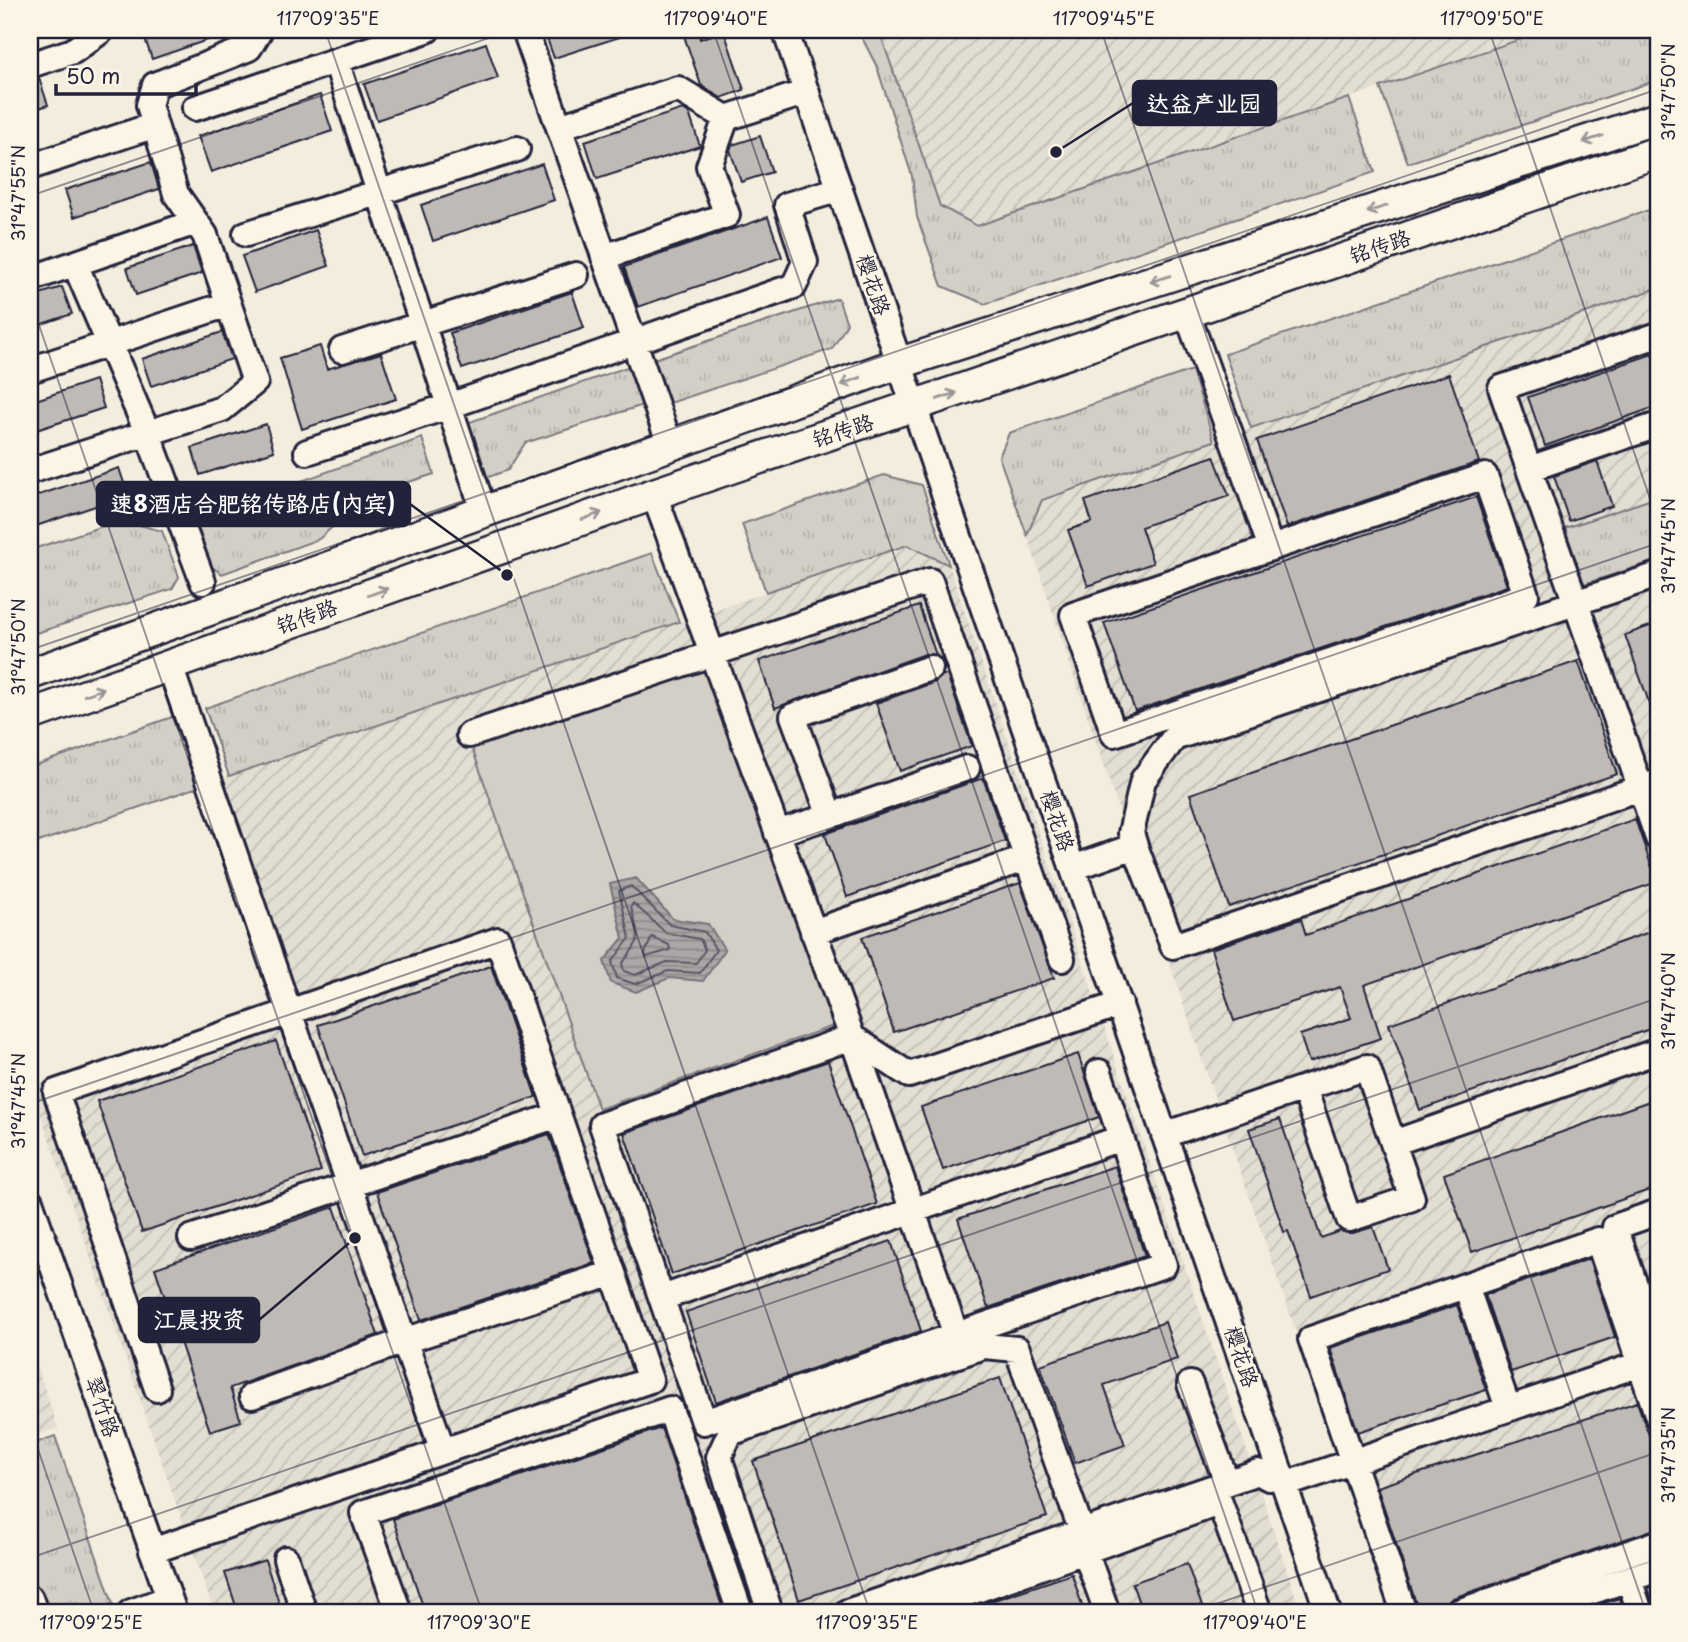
<svg xmlns="http://www.w3.org/2000/svg" width="1688" height="1642" font-family="'Playpen Sans','LXGW WenKai TC',sans-serif">
	<style>
		.industrial { fill: url(#industrial-furrows) }
		.grass { fill: url(#grass-tufts); stroke: #7b7880; stroke-width: 2 }
		.park { fill: #d4cfc6; stroke: #7b7880; stroke-width: 2 }
		.water { fill: url(#water-rules); stroke: #75727b; stroke-width: 2 }
		.lines { fill: none; stroke-linecap: round; stroke-linejoin: round }
		.shore { stroke: #595766; stroke-width: 2 }
		.building { fill: #bfbab6; stroke: #22223b; stroke-width: 2 }
		.minor-casing { stroke: #22223b; stroke-width: 30 }
		.major-casing { stroke: #22223b; stroke-width: 35 }
		.minor { stroke: #fcf5e5; stroke-width: 24 }
		.major { stroke: #fcf5e5; stroke-width: 30 }
		.oneway { stroke: #9a9698 }
		.ticks { fill: none; stroke: #22223b; stroke-width: 2; stroke-opacity: 0.45 }
		.labels { text-anchor: middle; stroke-width: 5; stroke-linejoin: round; paint-order: stroke }
		.street-label { font-size: 21px; fill: #22223b; stroke: #fcf5e5 }
		.leader { fill: none; stroke: #22223b; stroke-width: 2.5 }
		.callout-dot { fill: #22223b; stroke: #fcf5e5; stroke-width: 2.5 }
		.callout { fill: #22223b; stroke: #22223b; stroke-width: 2.5 }
		.callout-label { font-size: 23px; text-anchor: middle; font-weight: bold; fill: #fff }
		.neatline { fill: none; stroke: #22223b; stroke-width: 2.5 }
		.ticks-label { font-size: 18px; text-anchor: middle; fill: #22223b }
	</style>
	<defs>
		<pattern id="industrial-furrows" width="10" height="10" patternUnits="userSpaceOnUse" patternTransform="scale(1.75)"><rect width="10" height="10" fill="#e3ded2"/><path d="M-1 1l2-2M0 10L10 0M9 11l2-2" fill="none" stroke="#c2beb5"/></pattern>
		<pattern id="grass-tufts" width="24" height="20" patternUnits="userSpaceOnUse" patternTransform="scale(1.75)"><rect width="24" height="20" fill="#d4cfc6"/><path d="M3 7l-1-3M5 7V3M7 7l1-3M15 17l-1-3M17 17v-4M19 17l1-3" fill="none" stroke="#b6b1ab"/></pattern>
		<pattern id="water-rules" width="6" height="5" patternUnits="userSpaceOnUse" patternTransform="scale(1.75)"><rect width="6" height="5" fill="#aca7a6"/><path d="M0 2.5h6" fill="none" stroke="#8c8888"/></pattern>
	</defs>
	<rect width="100%" height="100%" fill="#f3edde"/>
	<filter id="ink" filterUnits="userSpaceOnUse"><feTurbulence type="fractalNoise" baseFrequency=".0143" numOctaves="2"/><feDisplacementMap in="SourceGraphic" scale="14" xChannelSelector="R" yChannelSelector="G"/><feConvolveMatrix kernelMatrix="1 2 1 2 8 2 1 2 1" color-interpolation-filters="sRGB"/></filter>
	<g filter="url(#ink)">
		<path class="industrial" d="M879 30H1547L977 226 940 206Z
			M1658 288V1612H1393L1202 1060 1027 535 1042 500Z
			M907 544 949 565 1301 1612H214L31 1087 273 1000 198 787Z
			M30 1346 58 1428 30 1437Z"/>
		<path class="grass" d="M858 30H879L940 206 977 226 1349 98 1375 172 985 304 942 286 917 217 912 176 877 67Z
			M1547 30H1658V80L1408 163 1380 87Z
			M1658 207V288L1251 428 1225 354Z
			M838 298 847 324 832 349 670 403 654 359Z
			M630 366 643 405 525 443 508 470 486 478 467 423Z
			M1192 370 1214 441 1042 500 1027 535 999 457 1009 433Z
			M422 438 434 474 368 495 319 539 222 574 212 567 195 519Z
			M884 475 922 485 949 565 907 545 766 592 742 524Z
			M1658 497V560L1584 584 1565 528Z
			M121 520 162 531 179 577 172 589 30 635V550Z
			M652 553 679 622 229 776 205 708Z
			M172 717 198 787 30 845V767Z
			M55 1436 113 1604 90 1612H43L30 1575V1445Z"/>
		<path class="park" d="M709 662 836 1025 599 1109 471 745Z"/>
		<path class="water" d="M636 878 673 919 708 924 725 950 703 981 669 978 636 992 611 983 604 961 623 938 610 884Z"/>
		<g class="lines">
			<path class="shore" d="M631 886 670 925 705 932 716 950 700 973 668 971 635 984 617 978 612 962 630 938 619 891Z
				M633 903 666 933 700 939 705 950 696 963 667 962 635 975 624 971 622 964C644 936 639 939 631 907Z
				M652 937 669 945 670 950 646 957 645 953Z"/>
		</g>
		<path class="building" d="M142 30H231V32L152 59Z
			M544 30H632V33L554 58Z
			M682 30H699L700 39 724 31 744 90 721 98 701 85Z
			M486 43 498 78 377 120 364 84Z
			M39 78 48 105 30 111V79Z
			M320 95 332 131 211 172 198 136Z
			M683 109 689 113 700 146 597 179 585 141Z
			M760 136 772 172 741 182 730 150 732 145Z
			M151 162 159 189 74 217 65 190Z
			M542 164 554 200 433 241 421 205Z
			M768 217 782 257 638 307 624 267Z
			M316 230 329 266 255 292 242 256Z
			M193 246 202 273 136 295 127 268Z
			M62 287 72 314 30 328V297Z
			M572 292 584 328 462 369 450 333Z
			M222 332 232 359 151 386 142 359Z
			M320 346 327 369 381 353 396 399 302 429 280 358Z
			M1658 352V406L1545 446 1528 397Z
			M1449 374 1479 462 1287 527 1257 440Z
			M95 380 104 408 30 432V402Z
			M266 424 274 451 200 475 192 448Z
			M1214 456 1229 496 1141 527 1153 563 1088 586 1068 530 1092 522 1085 501Z
			M1597 461 1612 506 1569 521 1554 476Z
			M119 468 128 495 30 528V498Z
			M1476 497 1507 586 1135 711 1104 623Z
			M919 606 936 655 925 654 775 708 759 661Z
			M1658 623V722H1656L1625 635Z
			M1578 661 1617 774 1229 907 1190 794Z
			M943 675H947L972 746 900 771 876 703 935 682Z
			M983 778 1005 841 847 897 825 834Z
			M1635 819 1657 882 1364 985 1381 1038 1309 1062 1300 1035 1351 1018 1340 987 1234 1021 1211 949 1301 919 1306 935Z
			M1020 883 1054 978 894 1032 862 937Z
			M1658 929V1026L1420 1110 1389 1024Z
			M491 966 536 1097 362 1156 318 1025Z
			M276 1041 321 1171 142 1232 97 1101Z
			M1078 1054 1099 1117 943 1170 921 1107Z
			M828 1061 877 1204 672 1274 624 1133Z
			M1658 1098V1187L1472 1252 1444 1174Z
			M1280 1119 1321 1238 1340 1231 1353 1233 1373 1227 1388 1269 1311 1296 1288 1231 1284 1232 1249 1129Z
			M549 1134 594 1263 421 1320 377 1192Z
			M1115 1166 1145 1256 988 1308 958 1219Z
			M334 1207 378 1335 230 1388 241 1421 210 1431 155 1268Z
			M891 1241 921 1331 716 1402 686 1312Z
			M1589 1259 1615 1337 1511 1372 1485 1295Z
			M1457 1305 1486 1390 1358 1432 1330 1348Z
			M1165 1322 1177 1359 1104 1385 1125 1445 1075 1463 1040 1365Z
			M1000 1378 1047 1517 799 1600 753 1461Z
			M1637 1402 1658 1460V1528L1453 1598 1446 1603 1443 1611 1419 1612 1377 1487Z
			M661 1428 724 1612H425L393 1519Z
			M265 1560 282 1612H238L225 1573Z
			M1187 1564 1204 1612H1142L1132 1583Z
			M1072 1574 1084 1612H966L967 1609Z
			M1658 1585V1612H1655L1648 1588Z
			M1620 1598 1624 1612H1576Z"/>
		<g class="lines">
			<g class="minor-casing">
				<path id="minor" d="M525 30 670 445
					M785 30 1328 1612
					M336 61 484 512
					M30 65 73 51 102 30
					M195 108 427 30
					M559 127 678 89 726 118
					M30 167 155 125
					M246 234 517 149
					M604 257 727 215 709 166 726 118 807 92
					M75 264 148 434 203 582
					M30 279 196 222
					M1187 313 1271 548 1485 476 1526 595 1114 734 1073 615 1271 548
					M342 350 576 275
					M30 370 228 304
					M1658 425 1529 469 1658 838
					M307 452 449 406 794 286 805 262 787 205 840 189
					M1529 469 1501 388 1658 335
					M30 471 222 409 255 382 205 235 176 194 149 105 155 85 249 48 260 30
					M654 494 852 1037 956 1335 704 1422 602 1125 852 1037 909 1075 1120 1004
					M469 735 930 581 1062 959
					M830 816 967 768
					M777 833 830 816 793 716 930 668
					M1135 846 1173 946 1658 782
					M1073 868 1135 846 1131 833 1143 780 1174 738 1658 575
					M813 932 1027 858
					M1304 1088 1349 1219 1412 1198 1393 1143
					M1164 1135 1367 1067 1393 1143 1658 1051
					M30 1201 174 1612
					M1658 1212 1615 1227 1648 1323 1658 1319
					M191 1238 558 1115
					M1466 1286 1508 1408
					M662 1298 1121 1138
					M1648 1323 1658 1352
					M956 1335 1164 1265 1099 1072
					M1190 1384 1227 1483
					M157 1389 56 1092 289 1012 443 1451
					M252 1396 404 1341 613 1273
					M1284 1485 1640 1364
					M1220 1503 1259 1612
					M152 1551 650 1380 498 940 289 1012 170 666
					M1085 1551 1216 1504
					M286 1559 304 1612
					M1629 1579 1640 1612
					M30 1598 35 1612
					M131 1612 169 1598
					M399 1612 363 1513 670 1409 740 1612
					M770 1612 719 1457 730 1433 984 1346 1017 1349 1082 1532
					M847 1612 1258 1472 1269 1478
					M915 1612 1085 1551 1107 1612
					M1404 1612 1311 1339 1598 1240 1658 1417
					M1458 1612 1658 1543
					M1530 1612 1658 1569"/>
			</g>
			<g class="major-casing">
				<path id="major" d="M30 674 900 363 1658 118
					M30 715 654 494 1658 152"/>
			</g>
			<use href="#minor" class="minor"/>
			<use href="#major" class="major"/>
		</g>
		<defs><path id="oneway-shaft" d="M-6 0H5M1.5-3L5.5 0L1.5 3" fill="none" stroke-width="1.6" stroke-linecap="round" stroke-linejoin="round" transform="scale(1.75)"/></defs>
		<g class="oneway">
			<use href="#oneway-shaft" transform="translate(1593 139) rotate(162)"/>
			<use href="#oneway-shaft" transform="translate(1377 209) rotate(162)"/>
			<use href="#oneway-shaft" transform="translate(1160 279) rotate(162)"/>
			<use href="#oneway-shaft" transform="translate(851 381) rotate(160)"/>
			<use href="#oneway-shaft" transform="translate(947 396) rotate(-19)"/>
			<use href="#oneway-shaft" transform="translate(592 516) rotate(-20)"/>
			<use href="#oneway-shaft" transform="translate(378 592) rotate(-20)"/>
			<use href="#oneway-shaft" transform="translate(94 692) rotate(-20)"/>
		</g>
	</g>
	<path class="ticks" d="M325 30 870 1612M713 30 1258 1612M1101 30 1646 1612M1489 30 1658 522M30 196 512 30M30 299 482 1612M30 650 1658 89M30 1104 1658 543M30 1426 94 1612M30 1558 1658 998M1193 1612 1658 1452"/>
	<g class="labels">
		<g class="street-label">
			<text transform="translate(1380 247) rotate(-19)" y="7">铭传路</text>
			<text transform="translate(873 285) rotate(71)" y="7">樱花路</text>
			<text transform="translate(843 431) rotate(-18)" y="7">铭传路</text>
			<text transform="translate(307 617) rotate(-20)" y="7">铭传路</text>
			<text transform="translate(1057 821) rotate(71)" y="7">樱花路</text>
			<text transform="translate(1241 1357) rotate(71)" y="7">樱花路</text>
			<text transform="translate(102 1407) rotate(71)" y="7">翠竹路</text>
		</g>
	</g>
	<path class="leader" d="M1056 152L1133 103M507 575L410 504M355 1238L259 1320"/>
	<g class="callout-dot">
		<circle cx="1056" cy="152" r="7"/>
		<circle cx="507" cy="575" r="7"/>
		<circle cx="355" cy="1238" r="7"/>
	</g>
	<g class="callout">
		<rect x="1133" y="81" width="143" height="44" rx="7"/>
		<rect x="97" y="482" width="313" height="44" rx="7"/>
		<rect x="139" y="1298" width="120" height="44" rx="7"/>
	</g>
	<g class="callout-label">
		<text x="1204" y="112">达益产业园</text>
		<text x="253" y="512">速8酒店合肥铭传路店(内宾)</text>
		<text x="199" y="1328">江晨投资</text>
	</g>
	<rect width="1688" height="1642" fill="none" stroke="#fcf5e5" stroke-width="77"/>
	<path d="M56 84v10h140v-10" fill="none" stroke="#22223b" stroke-width="3.5"/>
	<text x="66" y="84" font-size="21" fill="#22223b" stroke="#fcf5e5" stroke-width="5" paint-order="stroke">50 m</text>
	<rect x="38" y="38" width="1612" height="1566" class="neatline"/>
	<g class="ticks-label">
		<text x="328" y="25">117°09'35"E</text>
		<text x="716" y="25">117°09'40"E</text>
		<text x="1104" y="25">117°09'45"E</text>
		<text x="1492" y="25">117°09'50"E</text>
		<text transform="translate(1669 92) rotate(-90)" y="6">31°47'50"N</text>
		<text transform="translate(19 193) rotate(-90)" y="6">31°47'55"N</text>
		<text transform="translate(1669 546) rotate(-90)" y="6">31°47'45"N</text>
		<text transform="translate(19 647) rotate(-90)" y="6">31°47'50"N</text>
		<text transform="translate(1669 1001) rotate(-90)" y="6">31°47'40"N</text>
		<text transform="translate(19 1101) rotate(-90)" y="6">31°47'45"N</text>
		<text transform="translate(1669 1455) rotate(-90)" y="6">31°47'35"N</text>
		<text x="91" y="1629">117°09'25"E</text>
		<text x="479" y="1629">117°09'30"E</text>
		<text x="867" y="1629">117°09'35"E</text>
		<text x="1255" y="1629">117°09'40"E</text>
	</g>
</svg>
